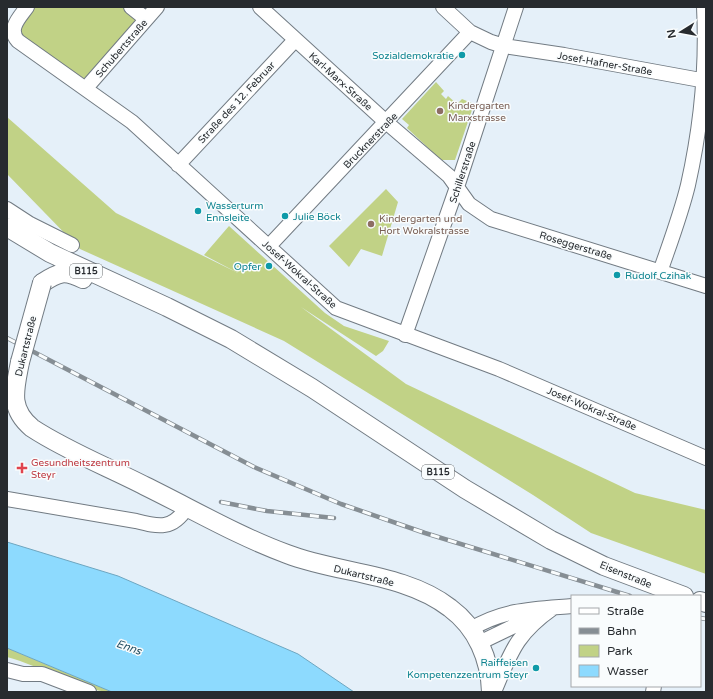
<svg xmlns="http://www.w3.org/2000/svg" width="713" height="699" font-family="'Varela Round',sans-serif">
	<style>
		.green { fill: #c1d286 }
		.water { fill: #8ddafe; stroke: #6ea6c0 }
		.lines { fill: none; stroke-linecap: round; stroke-linejoin: round }
		.minor-casing { stroke: #727b83; stroke-width: 16 }
		.major-casing { stroke: #727b83; stroke-width: 20 }
		.minor { stroke: #fff; stroke-width: 14 }
		.major { stroke: #fff; stroke-width: 18 }
		.rail-casing { stroke: #868e94; stroke-width: 4.5 }
		.rail { stroke: #f9fcfd; stroke-width: 3; stroke-dasharray: 9; stroke-linecap: butt }
		.major-bridge-casing { stroke: #727b83; stroke-width: 20; stroke-linecap: butt }
		.major-bridge { stroke: #fff; stroke-width: 18 }
		.culture-dot { fill: #0f9aa8; stroke: #f9fcfd; stroke-width: 1.5 }
		.education-dot { fill: #8d6e63; stroke: #f9fcfd; stroke-width: 1.5 }
		.health-dot { fill: #e0444e; stroke: #f9fcfd; stroke-width: 1.5 }
		.labels { text-anchor: middle; stroke-width: 3; stroke-linejoin: round; paint-order: stroke }
		.shield { fill: #f9fcfd; stroke: #666a6d; stroke-width: 1 }
		.shield-label { font-size: 9px; font-weight: bold; fill: #272b2f }
		.street-label { font-size: 10px; fill: #272b2f; stroke: #f9fcfd }
		.culture-label { font-size: 10px; fill: #0d838f; stroke: #f9fcfd; text-anchor: end }
		.education-label { font-size: 10px; fill: #785e54; stroke: #f9fcfd; text-anchor: start }
		.health-label { font-size: 10px; fill: #be3a42; stroke: #f9fcfd; text-anchor: start }
		.water-label { font-size: 11px; font-style: italic; fill: #255063; stroke: #f9fcfd }
	</style>
	<rect width="100%" height="100%" fill="#e5f0f9"/>
	<path class="green" d="M35 7H123L139 20 86 80 16 33Z
		M436 82 444 91 441 94 446 99 448 96 457 104 462 99 474 104 455 160H441L407 128 409 125 402 119Z
		M7 117 116 213 238 273 204 255 229 226 325 313 344 326 389 341 383 351 376 356 301 307 406 384 635 493 706 510V574L591 533 533 495 284 341 80 249 7 174Z
		M386 189 398 202 382 256 361 249 349 267 329 246Z
		M7 648 112 692C81 692 39 665 7 657Z"/>
	<path class="water" d="M7 542 118 576 298 654 354 692H112L7 648Z"/>
	<g class="lines">
		<g class="minor-casing">
			<path id="minor" d="M27 7C20 17 7 29 18 41L132 122 336 308 499 369 706 458
				M131 7 146 19
				M260 7 386 122 449 176 469 204 491 219 706 286
				M443 7 470 32 491 42 504 46 564 55 706 81
				M86 88 157 7
				M178 165 295 40
				M7 209 30 224 72 245
				M269 246 470 32
				M660 272C670 243 681 214 688 185 701 127 707 66 704 7
				M405 335 457 187 516 7
				M7 499 136 521C159 527 173 530 187 507
				M471 629C504 609 535 609 572 606
				M479 643 535 616
				M7 670 23 674H42L89 692
				M494 692C511 652 516 634 553 608
				M653 692 654 686"/>
		</g>
		<g class="major-casing">
			<path id="major" d="M7 227 50 253 167 307 231 339 312 388 465 489 551 540 604 566 684 596
				M42 283C59 272 64 270 83 279
				M20 362C15 389 8 408 32 428 67 451 108 467 145 486 192 509 238 536 287 554 339 574 405 573 450 608 477 628 490 659 491 692
				M700 601 706 603"/>
		</g>
		<use href="#minor" class="minor"/>
		<use href="#major" class="major"/>
		<g class="rail-casing">
			<path id="rail" d="M7 338 254 467 341 504 425 533 630 596
				M221 502 267 511 334 518
				M700 618 706 619"/>
		</g>
		<use href="#rail" class="rail"/>
		<g class="major-bridge-casing">
			<path id="major-bridge" d="M20 362 42 283"/>
		</g>
		<use href="#major-bridge" class="major-bridge"/>
	</g>
	<g class="culture-dot">
		<circle cx="462" cy="55" r="4"/>
		<circle cx="198" cy="211" r="4"/>
		<circle cx="285" cy="216" r="4"/>
		<circle cx="269" cy="266" r="4"/>
		<circle cx="617" cy="275" r="4"/>
		<circle cx="536" cy="668" r="4"/>
	</g>
	<g class="education-dot">
		<circle cx="440" cy="111" r="4"/>
		<circle cx="371" cy="224" r="4"/>
	</g>
	<path class="health-dot" d="M20 462h4v4h4v4h-4v4h-4v-4h-4v-4h4z"/>
	<g class="labels">
		<g class="shield">
			<rect x="70" y="264" width="32" height="14" rx="3"/>
			<rect x="422" y="465" width="32" height="14" rx="3"/>
		</g>
		<g class="shield-label">
			<text x="86" y="274">B115</text>
			<text x="438" y="475">B115</text>
		</g>
		<g class="street-label">
			<text transform="translate(121 48) rotate(-49)" y="4">Schubertstraße</text>
			<text transform="translate(605 63) rotate(10)" y="4">Josef-Hafner-Straße</text>
			<text transform="translate(341 81) rotate(42)" y="4">Karl-Marx-Straße</text>
			<text transform="translate(236 102) rotate(-47)" y="4">Straße des 12. Februar</text>
			<text transform="translate(370 140) rotate(-46)" y="4">Brucknerstraße</text>
			<text transform="translate(462 172) rotate(-72)" y="4">Schillerstraße</text>
			<text transform="translate(576 245) rotate(17)" y="4">Roseggerstraße</text>
			<text transform="translate(300 274) rotate(42)" y="4">Josef-Wokral-Straße</text>
			<text transform="translate(25 346) rotate(-76)" y="4">Dukartstraße</text>
			<text transform="translate(592 408) rotate(23)" y="4">Josef-Wokral-Straße</text>
			<text transform="translate(626 574) rotate(22)" y="4">Eisenstraße</text>
			<text transform="translate(364 575) rotate(14)" y="4">Dukartstraße</text>
		</g>
		<g class="culture-label">
			<text x="454" y="59">Sozialdemokratie</text>
			<text x="206" y="209" text-anchor="start">Wasserturm<tspan x="206" dy="12">Ennsleite</tspan></text>
			<text x="293" y="220" text-anchor="start">Julie Böck</text>
			<text x="261" y="270">Opfer</text>
			<text x="625" y="279" text-anchor="start">Rudolf Czihak</text>
			<text x="528" y="666">Raiffeisen<tspan x="528" dy="12">Kompetenzzentrum Steyr</tspan></text>
		</g>
		<g class="education-label">
			<text x="448" y="109">Kindergarten<tspan x="448" dy="12">Marxstrasse</tspan></text>
			<text x="379" y="222">Kindergarten und<tspan x="379" dy="12">Hort Wokralstrasse</tspan></text>
		</g>
		<g class="health-label">
			<text x="31" y="466">Gesundheitszentrum<tspan x="31" dy="12">Steyr</tspan></text>
		</g>
		<g class="water-label">
			<text transform="translate(129 647) rotate(19)" y="4">Enns</text>
		</g>
	</g>
	<rect width="713" height="699" fill="none" stroke="#272b2f" stroke-width="16"/>
	<rect x="571" y="595" width="130" height="92" fill="#f9fcfd" stroke="#a5a8ab"/>
	<rect x="579" y="608" width="20" height="6" fill="#ffffff" stroke="#a5a8ab"/>
	<text x="607" y="615" font-size="12" fill="#272b2f">Straße</text>
	<rect x="579" y="628" width="20" height="6" fill="#868e94" stroke="#a5a8ab"/>
	<text x="607" y="635" font-size="12" fill="#272b2f">Bahn</text>
	<rect x="579" y="645" width="20" height="12" fill="#c1d286" stroke="#a5a8ab"/>
	<text x="607" y="655" font-size="12" fill="#272b2f">Park</text>
	<rect x="579" y="665" width="20" height="12" fill="#8ddafe" stroke="#a5a8ab"/>
	<text x="607" y="675" font-size="12" fill="#272b2f">Wasser</text>
	<g transform="translate(681 32) rotate(259)" stroke="#f9fcfd" stroke-width="3" paint-order="stroke">
	<path d="M0-3L7 15L0 10L-7 15Z" fill="#272b2f"/>
	<text y="-6" font-size="11" font-weight="bold" text-anchor="middle" fill="#272b2f">N</text>
	</g>
</svg>
